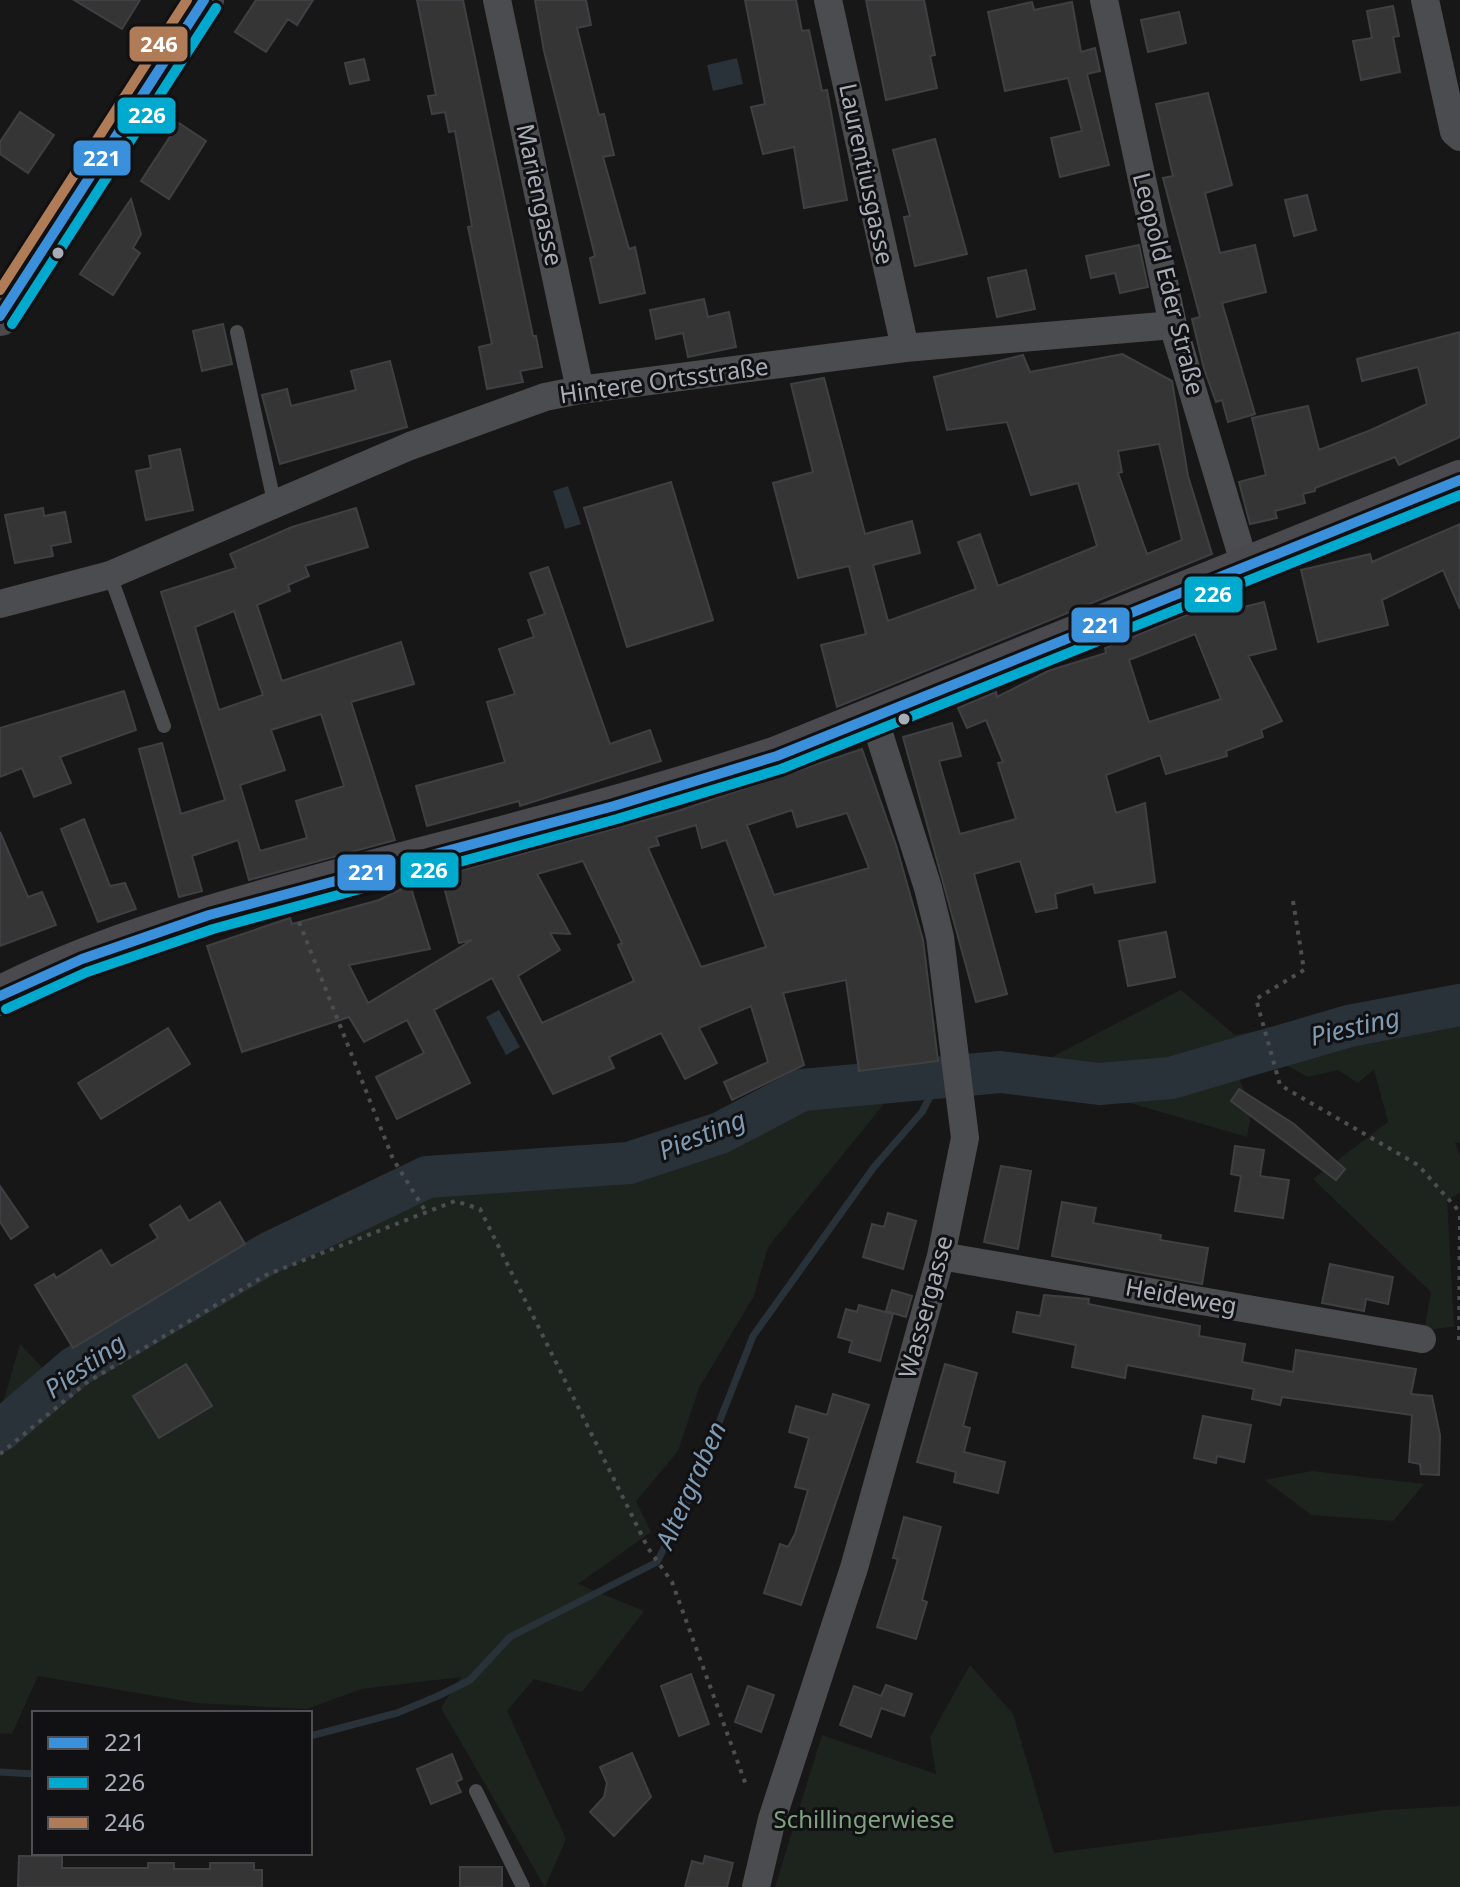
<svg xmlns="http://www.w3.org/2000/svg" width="1460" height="1887" font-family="'Noto Sans',sans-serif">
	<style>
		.green { fill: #1d241e }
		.water { fill: #2a3239 }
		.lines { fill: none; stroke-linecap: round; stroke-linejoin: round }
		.stream { stroke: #2a3239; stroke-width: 7 }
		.river { stroke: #2a3239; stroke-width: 42 }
		.building { fill: #353536; stroke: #3f4043; stroke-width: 2; fill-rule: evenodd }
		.path { stroke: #4d4e52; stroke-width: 4; stroke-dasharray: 4 6; stroke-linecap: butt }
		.lane { stroke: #4b4c50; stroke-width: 14 }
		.street { stroke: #4b4c50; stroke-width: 28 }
		.secondary { stroke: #4a4a4e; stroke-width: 40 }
		.bus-1-casing { stroke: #111113; stroke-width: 16 }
		.bus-2-casing { stroke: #111113; stroke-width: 16 }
		.bus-3-casing { stroke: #111113; stroke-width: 16 }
		.bus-1 { stroke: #3a90db; stroke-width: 10 }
		.bus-2 { stroke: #00a9ce; stroke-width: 10 }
		.bus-3 { stroke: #b07c57; stroke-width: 10 }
		.bus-dot { fill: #a8adb8; stroke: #111113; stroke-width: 3 }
		.labels { text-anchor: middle; stroke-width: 6; stroke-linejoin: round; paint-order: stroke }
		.street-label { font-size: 24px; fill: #a8adb8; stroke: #111113 }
		.park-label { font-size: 24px; fill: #7fa381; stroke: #111113 }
		.water-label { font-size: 26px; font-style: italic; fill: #7f9bb3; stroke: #111113 }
		.line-badge { stroke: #111113; stroke-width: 3 }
		.badge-label { font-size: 22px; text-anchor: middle; font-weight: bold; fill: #fff }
	</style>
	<rect width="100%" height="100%" fill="#171717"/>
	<path class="green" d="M1181 990 1235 1035 1460 994V1143L1455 1142 1460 1156V1193L1447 1200 1454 1326 1424 1331 1431 1292 1313 1179 1388 1122 1374 1069 1358 1083 1338 1070 1308 1077 1279 1061 1238 1076 1252 1109 1247 1137 1023 1072Z
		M891 1095 768 1247 754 1296 699 1388 678 1451 636 1501 651 1532 578 1584 644 1611 582 1692 534 1679 507 1711 566 1839 545 1887 441 1708 461 1677 361 1689 307 1709 196 1703 38 1676 12 1734 0 1733V1413L20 1344 50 1376 81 1357 89 1374 252 1275 286 1259 283 1251 428 1190 643 1174 812 1101Z
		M1312 1471 1424 1484 1393 1521 1311 1515 1265 1480Z
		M970 1665 1013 1714 1054 1853 1385 1810 1460 1806V1887H775L822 1735 936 1774 930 1737Z"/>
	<path class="water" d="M737 58 743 84 713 91 707 65Z
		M568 486 581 524 565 529 553 491Z
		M499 1010 520 1047 506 1055 486 1017Z"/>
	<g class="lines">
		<path class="stream" d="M310 1736 397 1713 438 1696 470 1680 510 1637 657 1562 689 1499 753 1336 874 1167 922 1112 939 1080
			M0 1772 34 1774"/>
		<path class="river" d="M0 1431 75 1367 269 1253 427 1177 629 1163 720 1133 802 1090 1000 1072 1099 1084 1171 1078 1349 1026 1460 1005"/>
	</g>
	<path class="building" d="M74 0H140L122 29Z
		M256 0H313L297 25 288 19 266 52 235 32Z
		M417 0H463L533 336H536L542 367 520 371 523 382 487 389 479 347 492 344 468 227 472 226 455 131 449 132 445 112 432 114 428 96 436 95Z
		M535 0H586L591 25 577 28 599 115 604 114 614 155 603 157 629 249 635 247 645 293 600 303 590 258 595 256 544 51Z
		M745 0H796L802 31 809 30 822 91 827 90 847 200 804 208 794 147 763 154 751 107 765 104Z
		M866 0H924L935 55 930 56 937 88 886 100Z
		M1032 2 1034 10 1072 2 1081 52 1095 48 1100 71 1087 74 1109 165 1060 177 1051 138 1082 131 1068 78 1005 91 988 12Z
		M1393 6 1399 36 1393 37 1400 72 1361 80 1353 41 1372 38 1367 11Z
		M1179 12 1186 43 1148 52 1141 20Z
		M364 59 369 80 350 84 345 63Z
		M1208 93 1232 185 1205 193 1220 253 1255 245 1266 292 1222 303 1255 414 1228 422 1222 400 1216 402 1204 369 1192 319 1200 317 1163 178 1173 176 1156 104Z
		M20 112 54 135 28 173 0 154V142Z
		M179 123 206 141 169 199 141 181Z
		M935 139 967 254 915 266 904 217 910 216 893 150Z
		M1307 195 1316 230 1294 236 1285 200Z
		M131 199 141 234 133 248 140 253 113 295 80 274Z
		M1139 245 1148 287 1120 293 1115 273 1091 278 1086 256Z
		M1026 270 1035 309 997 317 988 278Z
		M704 299 708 317 729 312 736 347 688 357 683 333 656 339 650 310Z
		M223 324 232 364 202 371 193 331Z
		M1460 332V437L1399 465 1395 457 1315 488V491L1303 494 1305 503 1275 511 1277 518 1250 524 1239 482 1266 475 1252 418 1308 406 1319 450 1371 430 1427 404 1418 367 1362 381 1357 359Z
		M1122 354 1172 381 1188 476 1212 554 837 707 821 645 866 634 849 566 798 578 773 483 813 472 791 384 824 378 865 534 912 521 920 553 873 565 888 621 976 589 958 542 980 534 998 586 1097 546 1078 483 1031 495 1007 422 947 430 934 377 1023 355 1030 372ZM1159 444 1182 540 1147 554 1118 473 1122 472 1118 451Z
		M390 361 407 427 280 464 262 395 287 389 291 406 356 390 351 371Z
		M180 449 193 510 146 520 136 471 151 468 149 456Z
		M671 482 713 620 627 647 584 508Z
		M43 508 44 516 65 512 71 542 51 546 53 556 15 563 5 515Z
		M356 508 368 547 305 566 309 576 288 585 290 591 257 605 282 681 401 642 414 684 351 702 395 840 249 880 238 840 192 856 202 891 179 897 139 749 162 743 181 814 225 800 161 592 236 568 230 554 292 527ZM234 611 263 695 219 710 195 627ZM321 714 344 786 296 801 307 838 260 851 240 785 285 770 271 730Z
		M1460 524V609L1443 570 1382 600 1388 625 1318 642 1301 570 1370 554 1372 562Z
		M548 567 610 744 650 730 661 761 520 806 519 801 427 826 416 786 505 762 487 702 515 694 499 649 534 637 528 620 545 614 530 573Z
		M1264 602 1276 649 1248 656 1282 721 1261 730 1263 737 1226 751 1227 756 1166 774 1160 755 1106 775 1116 813 1145 803 1155 882 1095 893 1093 884 1055 894 1057 908 1036 912 1020 861 974 874 1007 994 976 1002 903 737 952 723 961 756 939 761 960 834 1016 819 998 763 1003 762 986 720 967 728 958 708 996 692 997 697 1048 671 1106 653 1105 648 1212 605 1215 614ZM1195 634 1221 699 1149 722 1129 660Z
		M124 691 136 730 60 757 71 783 34 797 22 768 0 777V728Z
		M862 749 896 845 923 940 938 1061 859 1071 846 980 783 993 804 1065 732 1100 724 1082 768 1062 751 1006 699 1028 717 1063 685 1079 661 1033 609 1057 614 1068 553 1094 492 978 434 1010 470 1083 397 1119 376 1077 424 1053 407 1020 364 1042 349 1017 242 1052 207 946 290 918 292 924 379 900 410 885 430 949 349 965 368 1003 472 940 459 943 441 876 675 812ZM792 810 797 827 847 813 869 868 774 895 747 825ZM696 825 702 848 726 840 766 947 701 967 648 848 659 845 656 837ZM583 861 622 943 618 945 634 981 542 1023 518 976 560 950 550 933 570 934 537 874Z
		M84 819 110 886 125 883 136 909 98 922 61 829Z
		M0 832 28 897 42 892 56 925 0 946Z
		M1166 932 1175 977 1128 986 1119 941Z
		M168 1028 190 1064 101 1119 78 1083Z
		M1239 1089 1294 1124 1345 1169 1336 1180 1231 1101Z
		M1235 1146 1264 1150 1260 1176 1289 1180 1283 1218 1235 1211 1241 1176 1231 1174Z
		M1001 1166 1031 1171 1018 1249 984 1242Z
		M0 1186 28 1227 11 1239 0 1222Z
		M220 1202 245 1244 73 1348 35 1285 54 1274 56 1278 101 1250 111 1266 158 1238 150 1225 180 1206 189 1221Z
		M1062 1202 1096 1208 1093 1223 1161 1235 1160 1240 1208 1248 1202 1284 1052 1256Z
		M888 1213 916 1221 903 1269 863 1257 872 1224 884 1227Z
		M1330 1264 1393 1277 1388 1304 1366 1299 1364 1311 1322 1303Z
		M892 1290 912 1296 906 1317 886 1311Z
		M1044 1295 1089 1299 1088 1304 1200 1326 1199 1336 1245 1344 1242 1362 1293 1372 1296 1350 1416 1369 1411 1394 1432 1396 1440 1435 1439 1475 1421 1474 1420 1464 1409 1462 1412 1415 1282 1397 1280 1405 1252 1399 1254 1389 1127 1365 1125 1378 1072 1367 1076 1345 1013 1332 1017 1312 1040 1316Z
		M859 1305 893 1314 880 1361 849 1352 852 1341 838 1337 846 1309 857 1312Z
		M186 1364 212 1406 159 1438 133 1396Z
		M945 1364 977 1373 963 1426 970 1428 964 1452 1005 1462 998 1493 954 1482 956 1472 917 1462Z
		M833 1394 869 1405 801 1605 764 1593 780 1544 788 1547 795 1534 808 1490 795 1487 809 1438 789 1432 796 1406 827 1415Z
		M1203 1416 1251 1425 1244 1462 1217 1456 1216 1463 1194 1458Z
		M904 1517 941 1527 922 1600 927 1602 916 1639 877 1627 898 1559 893 1558Z
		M691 1674 709 1724 679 1736 661 1686Z
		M886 1685 912 1694 904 1716 881 1708 871 1737 840 1725 854 1686 881 1696Z
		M748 1686 774 1695 761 1732 735 1722Z
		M632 1753 651 1797 614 1836 590 1812 604 1797 607 1783 600 1767Z
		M452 1754 462 1779 456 1782 461 1792 431 1804 417 1769Z
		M19 1856H62V1868H148V1863H174V1869H210V1863H254V1870H262V1887H18Z
		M705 1856 733 1863 727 1887H685L692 1861 703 1864Z
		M460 1867H502V1887H460Z"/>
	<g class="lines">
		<path class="path" d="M1293 901 1304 970 1256 999 1280 1085 1418 1165 1459 1211
			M299 922 393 1159 426 1212
			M1459 1340 1460 1211
			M0 1454 86 1383 266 1275 455 1201 480 1209 648 1548 672 1582 746 1785"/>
		<path class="lane" d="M237 332 275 506
			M110 575 164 726
			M476 1791 523 1887"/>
		<path class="street" d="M497 0 580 390
			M828 0 905 348
			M1104 0 1173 325 1245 566
			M1425 0 1454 132 1460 137
			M0 604 110 575 410 446 545 397 580 390 905 348 1173 325
			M941 1256 1422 1339
			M756 1887 772 1819 854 1568 941 1256 965 1138 940 937 928 888 874 718"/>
		<path class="secondary" d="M0 316 204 0
			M0 996C106 942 224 910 338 879 485 840 633 804 777 756L1460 480"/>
		<g class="bus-1-casing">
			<path id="bus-1" d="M0 316 204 0
				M0 996 82 959 209 915 614 806 777 756 1460 480"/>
		</g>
		<g class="bus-2-casing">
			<path id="bus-2" d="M12 324 216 8
				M6 1009 87 972 213 929 617 819 781 769 1460 495"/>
		</g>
		<g class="bus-3-casing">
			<path id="bus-3" d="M0 290 187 0"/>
		</g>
		<use href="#bus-1" class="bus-1"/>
		<use href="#bus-2" class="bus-2"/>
		<use href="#bus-3" class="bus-3"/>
	</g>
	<g class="bus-dot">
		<circle cx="58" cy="253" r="7"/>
		<circle cx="904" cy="719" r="7"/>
	</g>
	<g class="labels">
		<g class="street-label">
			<text transform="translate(866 174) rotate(78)" y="8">Laurentiusgasse</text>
			<text transform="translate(539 195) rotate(78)" y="8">Mariengasse</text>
			<text transform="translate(1168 284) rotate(76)" y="8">Leopold Eder Straße</text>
			<text transform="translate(664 381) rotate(-8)" y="8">Hintere Ortsstraße</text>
			<text transform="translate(1181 1297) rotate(10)" y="8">Heideweg</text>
			<text transform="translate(926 1307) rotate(-75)" y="8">Wassergasse</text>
		</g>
		<g class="park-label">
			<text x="864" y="1828">Schillingerwiese</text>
		</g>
		<g class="water-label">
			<text transform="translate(1355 1027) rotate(-13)" y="9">Piesting</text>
			<text transform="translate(702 1135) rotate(-22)" y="9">Piesting</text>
			<text transform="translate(85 1366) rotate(-35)" y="9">Piesting</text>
			<text transform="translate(691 1485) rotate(-66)" y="9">Altergraben</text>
		</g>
	</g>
	<g class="line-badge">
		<rect x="128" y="25" width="61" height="38" rx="8" fill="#b07c57"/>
		<rect x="116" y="96" width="61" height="39" rx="8" fill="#00a9ce"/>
		<rect x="72" y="139" width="60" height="38" rx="8" fill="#3a90db"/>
		<rect x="1183" y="575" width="61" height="39" rx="8" fill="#00a9ce"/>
		<rect x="1070" y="606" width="61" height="38" rx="8" fill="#3a90db"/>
		<rect x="399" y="851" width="61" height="38" rx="8" fill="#00a9ce"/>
		<rect x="336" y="853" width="61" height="39" rx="8" fill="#3a90db"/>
	</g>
	<g class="badge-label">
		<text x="159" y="52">246</text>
		<text x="147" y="123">226</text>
		<text x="102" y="166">221</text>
		<text x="1213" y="602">226</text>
		<text x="1101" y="633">221</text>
		<text x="429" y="878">226</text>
		<text x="367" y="880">221</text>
	</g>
	<rect x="32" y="1711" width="280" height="144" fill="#111113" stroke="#4d4f55" stroke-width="2"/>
	<rect x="48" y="1737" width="40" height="12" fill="#3a90db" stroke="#4d4f55" stroke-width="2"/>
	<text x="104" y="1751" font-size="24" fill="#a8adb8">221</text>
	<rect x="48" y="1777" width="40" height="12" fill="#00a9ce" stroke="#4d4f55" stroke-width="2"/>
	<text x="104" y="1791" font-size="24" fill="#a8adb8">226</text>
	<rect x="48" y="1817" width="40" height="12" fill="#b07c57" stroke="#4d4f55" stroke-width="2"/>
	<text x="104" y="1831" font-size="24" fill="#a8adb8">246</text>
</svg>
